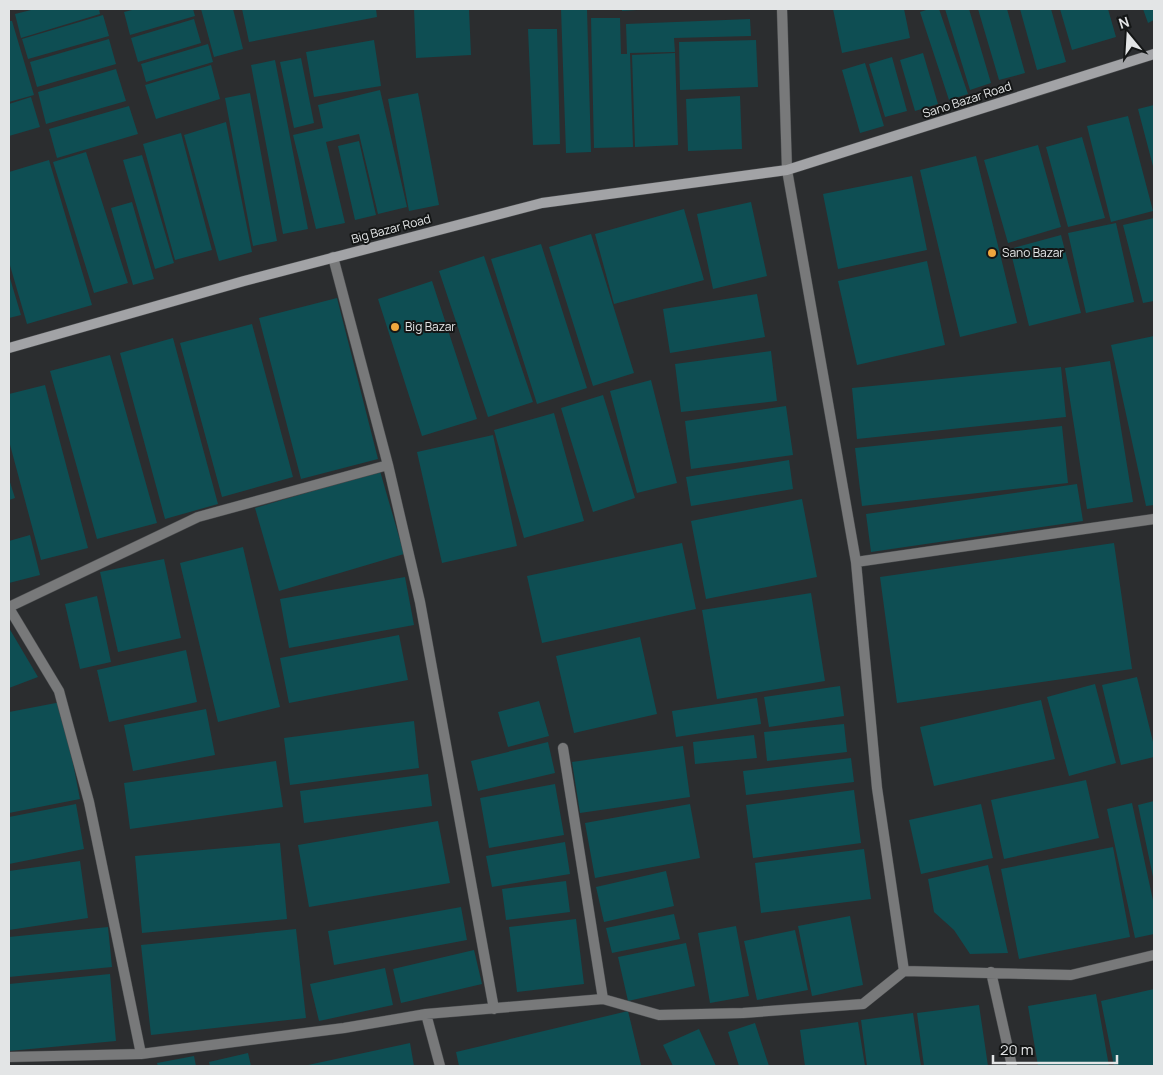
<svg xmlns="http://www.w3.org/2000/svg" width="1163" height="1075" font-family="Manrope,sans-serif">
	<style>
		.building { fill: #0e4e53 }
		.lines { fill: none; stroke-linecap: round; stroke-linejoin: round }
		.street-casing { stroke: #484a4c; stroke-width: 11 }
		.secondary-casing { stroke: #484a4c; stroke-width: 11 }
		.street { stroke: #78797a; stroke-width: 10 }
		.secondary { stroke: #a2a3a6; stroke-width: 10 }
		.poi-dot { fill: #efa73e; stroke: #141616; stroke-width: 2 }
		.labels { text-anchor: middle; stroke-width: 4; stroke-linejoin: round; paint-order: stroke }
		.street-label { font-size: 12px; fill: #e3e5e6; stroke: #141616 }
		.poi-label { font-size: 12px; fill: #e3e5e6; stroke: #141616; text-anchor: start }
	</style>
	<rect width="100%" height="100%" fill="#2b2d2f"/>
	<path class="building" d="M35 9H99L100 14 21 38 15 14Z
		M136 9H193L195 16 130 35 124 12Z
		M201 9H233L243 49 214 57Z
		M242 9H376L377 17 249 42Z
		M414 9H469L471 55 416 58Z
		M561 9H587L591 152 566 153Z
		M622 9H636L637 10 622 11Z
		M833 9H904L910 38 842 53Z
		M929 9H939L968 94 949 100 920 12Z
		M945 9H969L991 83 970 90Z
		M978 9H1007L1025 73 999 80Z
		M1020 9H1051L1066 62 1037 70Z
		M1060 9H1108L1116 37 1072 50Z
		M1143 9H1154V20L1148 23Z
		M103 15 109 36 28 59 22 39Z
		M591 18H620L621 54H627L626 24 750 19 751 36 674 38 675 52 630 53 633 147 594 148Z
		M194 19 201 43 138 62 131 38Z
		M9 21H12L34 95 9 102Z
		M528 29H557L560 144 533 145Z
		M109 39 116 64 37 87 30 62Z
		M374 40 381 86 314 97 306 52Z
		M756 40 758 87 680 90 679 42Z
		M208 44 213 62 146 82 141 64Z
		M675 53 678 145 635 147 632 55Z
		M923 53 938 104 915 111 900 60Z
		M892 57 907 111 885 117 869 64Z
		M301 58 314 123 294 128 280 62Z
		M275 60 308 229 283 234 251 65Z
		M865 63 884 126 860 133 842 70Z
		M211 65 220 99 156 119 145 85Z
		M116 69 126 101 46 124 38 92Z
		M380 90 407 207 378 214 359 134 326 142 345 223 316 229 293 135 323 128 318 105Z
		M250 93 277 241 253 246 225 98Z
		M418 93 439 205 409 211 388 99Z
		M740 96 742 149 688 151 686 99Z
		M31 97 40 127 9 136V104Z
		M1154 105V170L1138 109Z
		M129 106 138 134 57 158 49 129Z
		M1128 116 1153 211 1111 222 1087 126Z
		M226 122 252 252 219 261 184 135Z
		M181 133 212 250 175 260 143 144Z
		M1082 137 1105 218 1068 227 1046 147Z
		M359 141 376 215 355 220 338 146Z
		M1038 145 1061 227 1008 243 984 160Z
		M86 152 128 283 94 293 53 162Z
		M142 155 174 263 155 269 123 160Z
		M976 156 1017 323 960 337 920 170Z
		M49 160 92 305 27 324 9 262V172Z
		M912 176 927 250 838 269 823 194Z
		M132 202 154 279 133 285 111 208Z
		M751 202 767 276 713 289 697 214Z
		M684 209 704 280 614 304 595 234Z
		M1154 218V301L1143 303 1123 225Z
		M1116 223 1134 302 1086 313 1068 233Z
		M591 234 634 373 593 386 549 247Z
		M1061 235 1081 313 1029 326 1010 249Z
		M541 244 587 388 537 404 491 259Z
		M484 256 533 402 488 417 439 271Z
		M927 261 945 345 857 365 838 281Z
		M9 275 21 315 9 318Z
		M432 281 477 419 422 436 378 299Z
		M757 294 765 337 670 353 663 309Z
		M337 298 378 459 301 479 259 318Z
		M252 324 293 477 222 497 180 343Z
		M1154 336V505L1146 506 1111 345Z
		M173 338 218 504 165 519 120 353Z
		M771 351 777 401 681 412 675 364Z
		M110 355 157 523 97 539 50 371Z
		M1110 361 1133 502 1087 509 1065 368Z
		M1061 367 1066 417 857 439 852 388Z
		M651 380 677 483 637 493 610 391Z
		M45 385 88 548 41 560 9 441V394Z
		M603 395 635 498 593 512 561 408Z
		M786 406 793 455 691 469 685 421Z
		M554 413 584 521 524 538 494 430Z
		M1062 426 1068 483 862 506 855 448Z
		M493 435 517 546 442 563 417 452Z
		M789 460 793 489 691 506 686 477Z
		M380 471 404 554 279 591 255 508Z
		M9 479 15 498 9 500Z
		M1077 484 1083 521 871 552 866 514Z
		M802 499 817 577 706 599 691 521Z
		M30 535 40 575 9 583V541Z
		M682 543 696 609 542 643 527 576Z
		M1114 543 1132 669 897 703 880 577Z
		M243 547 280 707 218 722 180 563Z
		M164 559 181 638 118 652 100 572Z
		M405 577 414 625 289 648 280 599Z
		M811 593 825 681 717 699 702 610Z
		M97 596 111 662 80 669 65 604Z
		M9 628 38 677 9 688Z
		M399 635 408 680 289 703 280 658Z
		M640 637 657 714 574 733 556 656Z
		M186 650 197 702 109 722 97 670Z
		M1137 677 1154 746V757L1121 765 1102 685Z
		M1095 684 1116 763 1069 776 1047 697Z
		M840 686 844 716 769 727 764 697Z
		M757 698 761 724 676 737 672 711Z
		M1041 700 1055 759 934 786 920 727Z
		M539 701 549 736 508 747 498 712Z
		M61 702 80 799 9 813V712Z
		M206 709 215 755 133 771 124 725Z
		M414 721 419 768 290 785 284 738Z
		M844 724 847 752 767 761 764 732Z
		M754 735 757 758 695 764 693 742Z
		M548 742 555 773 478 791 471 761Z
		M683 746 690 797 580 813 572 762Z
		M851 758 854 782 746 795 743 771Z
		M276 761 283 807 130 829 124 783Z
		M428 774 432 806 304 823 300 791Z
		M1086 780 1099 838 1004 859 991 800Z
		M555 784 564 835 489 848 480 798Z
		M854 790 861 843 753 858 746 805Z
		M1154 801V877H1153L1138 805Z
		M1132 803 1154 905V934L1135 938 1107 809Z
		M76 804 84 849 9 864V817Z
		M690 804 700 858 595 878 585 823Z
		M981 804 993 858 921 874 909 820Z
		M438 821 450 883 309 907 298 845Z
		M565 842 570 874 492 887 486 856Z
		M280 843 287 919 142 933 135 856Z
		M1113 847 1130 937 1019 959 1001 869Z
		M864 849 871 899 761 913 755 863Z
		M80 861 88 918 9 930V871Z
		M988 865 1008 953 970 954 954 930 934 912 928 879Z
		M666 871 674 906 604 922 596 887Z
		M566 881 570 912 506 920 502 889Z
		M461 907 467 940 334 965 328 931Z
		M674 914 680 939 612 953 606 928Z
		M850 916 863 985 812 996 798 926Z
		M576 919 584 984 517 992 509 927Z
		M736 926 749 996 710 1003 698 933Z
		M108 927 112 967 9 977V937Z
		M296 929 306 1018 151 1035 141 945Z
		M795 930 808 990 757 1000 744 941Z
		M686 943 695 986 628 1001 618 957Z
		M474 950 482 984 401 1003 393 969Z
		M385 968 393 1005 319 1021 310 984Z
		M110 974 116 1041 9 1051V984Z
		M1154 989V1066H1114L1101 1001Z
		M1096 994 1109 1066H1038L1028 1006Z
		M979 1005 988 1066H924L917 1013Z
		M628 1011 641 1065 459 1066 456 1052Z
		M913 1013 921 1066H867L861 1020Z
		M858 1022 865 1066H805L800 1030Z
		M755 1023 769 1066H739L728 1032Z
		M699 1029 716 1066H673L663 1045Z
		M410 1043 414 1066H308V1065Z
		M248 1053 251 1066H210L209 1062Z
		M194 1056 196 1066H158L157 1063Z"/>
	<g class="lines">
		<g class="street-casing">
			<path id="street" d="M782 9 787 170 856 562 877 788 904 971 1071 975 1154 955
				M333 257 388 465 420 602 494 1009
				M856 562 1154 519
				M9 607 198 517 388 465
				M9 608 59 691 89 802 141 1054
				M563 748 603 999
				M991 972 1012 1066
				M426 1014 440 1066
				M9 1057 141 1054 344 1028 426 1014 603 999 659 1015 743 1013 863 1004 904 971"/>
		</g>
		<g class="secondary-casing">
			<path id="secondary" d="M9 348 244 281 542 203 787 170 1154 54"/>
		</g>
		<use href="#street" class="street"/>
		<use href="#secondary" class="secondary"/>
	</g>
	<g class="poi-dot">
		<circle cx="992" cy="253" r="5"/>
		<circle cx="395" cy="327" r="5"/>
	</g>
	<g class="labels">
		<g class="street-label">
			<text transform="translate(967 100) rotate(-18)" y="4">Sano Bazar Road</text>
			<text transform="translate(391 229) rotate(-15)" y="4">Big Bazar Road</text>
		</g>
		<g class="poi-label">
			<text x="1002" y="257">Sano Bazar</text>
			<text x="405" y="331">Big Bazar</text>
		</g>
	</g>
	<rect width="1163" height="1075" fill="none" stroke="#e3e5e6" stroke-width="20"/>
	<g transform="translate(1128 35) rotate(342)" stroke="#141616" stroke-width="4" paint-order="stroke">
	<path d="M0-4L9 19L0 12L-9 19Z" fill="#e3e5e6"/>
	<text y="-8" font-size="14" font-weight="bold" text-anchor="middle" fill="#e3e5e6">N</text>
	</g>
	<path d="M993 1055v8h124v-8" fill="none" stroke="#e3e5e6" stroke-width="2.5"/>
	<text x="1000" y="1055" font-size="15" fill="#e3e5e6" stroke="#141616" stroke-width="4" paint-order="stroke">20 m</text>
</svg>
